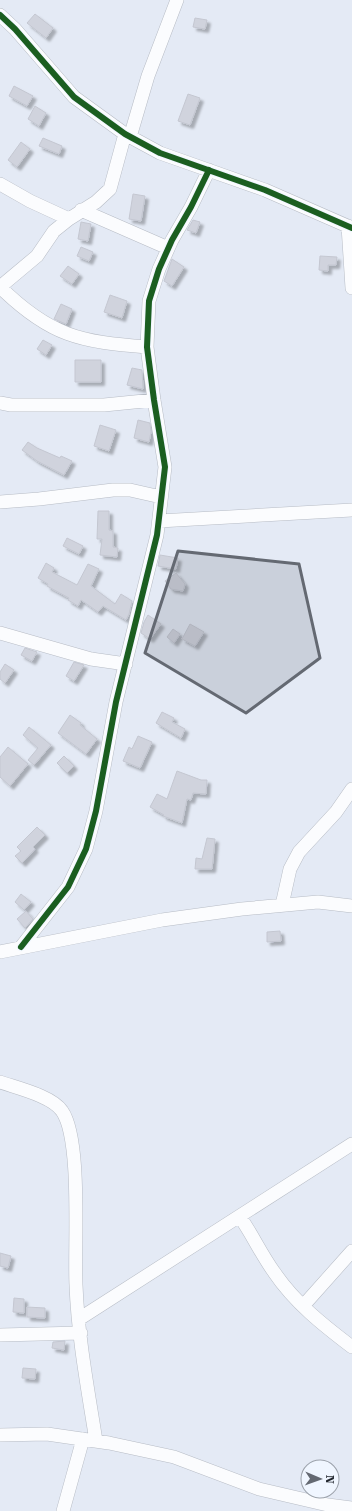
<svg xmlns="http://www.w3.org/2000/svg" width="352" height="1511" font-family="'Roboto Serif',serif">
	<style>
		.building { fill: #d0d3dd; stroke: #c4c7d1; filter: url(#shadow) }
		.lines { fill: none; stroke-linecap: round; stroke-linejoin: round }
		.minor-casing { stroke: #b7bcc5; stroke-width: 14 }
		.minor { stroke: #fbfcfe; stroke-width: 13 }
		.cycleway-casing { stroke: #f0f6ff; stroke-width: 8 }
		.cycleway { stroke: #1b5e20; stroke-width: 6 }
		.marked { fill: #646972; fill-opacity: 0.2; stroke: #646972; stroke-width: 3; stroke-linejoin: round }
	</style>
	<defs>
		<filter id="shadow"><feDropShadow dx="3.5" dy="3.5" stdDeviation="1" flood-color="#0004"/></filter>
	</defs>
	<rect width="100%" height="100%" fill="#e4eaf5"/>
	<path class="building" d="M35 14 53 28 46 38 27 23Z
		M195 18 207 20 205 29 193 27Z
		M14 86 33 96 27 106 9 96Z
		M188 94 200 98 190 125 178 121Z
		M35 106 46 113 39 126 28 119Z
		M43 138 62 146 59 154 39 146Z
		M21 142 30 149 17 167 8 160Z
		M133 194 145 196 141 221 129 219Z
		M193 220 200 222 196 233 187 230Z
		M81 222 91 224 88 241 78 239Z
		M81 247 93 252 89 261 77 256Z
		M320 256 337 257 336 265H328V271L319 270Z
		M172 259 184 267 172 286 164 281Z
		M68 266 79 274 72 284 60 276Z
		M110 295 127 301 122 318 104 312Z
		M61 304 72 309 66 324 54 319Z
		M43 340 52 345 46 355 37 349Z
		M75 360H101V382H75Z
		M132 368 142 370 143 389 127 385Z
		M138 420 150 423 151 432 149 442 134 438Z
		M100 425 116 430 109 451 94 446Z
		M28 442 37 448 60 458 61 456 72 461 64 475 37 461 22 450Z
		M98 511H109V530L113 531V547L118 548 117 557 100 555 102 539H97Z
		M67 538 83 546 79 554 63 546Z
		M160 555 178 558 176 569 158 566Z
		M46 563 54 568 52 572 77 585 88 564 99 569 91 586 115 604 121 594 132 601 129 614 126 620 103 606 98 612 81 600 78 606 68 600 69 598 47 586 48 584 38 578Z
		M176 573 185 584 183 591 171 589 165 581Z
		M148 615 161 624 150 639 141 633 144 622Z
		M190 624 204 632 195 646 182 639Z
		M173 629 180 634 174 643 167 637Z
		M25 648 37 652 32 661 21 655Z
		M74 662 84 665 74 681 66 676Z
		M5 664 14 670 5 683 0 679V672Z
		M162 712 174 718 172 722 185 729 181 738 156 723Z
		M70 715 81 723 80 725 97 739 86 754 58 733Z
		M29 727 51 745 34 765 28 760 38 748 23 735Z
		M138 736 152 742 140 768 123 761 129 747 132 749Z
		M8 747 28 764 10 786 0 777V757Z
		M64 756 74 766 67 773 57 763Z
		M177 771 201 780H207L206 794 193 793 191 800 187 799 182 823 163 816 164 815 150 807 157 794 167 799Z
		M37 827 45 835 33 847 35 849 22 863 15 856 21 851 17 847Z
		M207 838 215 839 212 869H195L196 858 202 859Z
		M21 894 31 902 24 910 15 902Z
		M26 911 33 919 25 928 17 919Z
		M280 931 281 941 267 942V932Z
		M0 1253 11 1256 8 1268 0 1266Z
		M14 1298 24 1299V1313L13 1312Z
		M27 1307 45 1308V1318L27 1317Z
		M65 1341 64 1350 52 1348 53 1342Z
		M23 1368 36 1369 35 1379 22 1378Z"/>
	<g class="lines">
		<g class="minor-casing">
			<path id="minor" d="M0 15 15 29 74 97 125 134 160 153 265 190 352 228
				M130 137 148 76 177 0
				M0 184 30 201 69 219
				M81 210 168 248
				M348 226 352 288
				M0 287 37 256 54 231 69 219 96 202 110 189 125 134
				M0 287C50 336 80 342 147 347
				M0 403 11 405H104L154 400
				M0 502 39 499 113 490H130L161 497
				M159 521 352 510
				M0 633 91 659 126 664
				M282 905 290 869 299 852 336 812 352 789
				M21 947 68 887 86 849 96 811 116 702 157 535 165 467 154 400 147 347 149 301 159 269 172 240 191 207 209 170
				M0 952 162 920 242 909 318 902 352 906
				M0 1082C17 1088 52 1096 62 1111 82 1139 74 1248 76 1285 78 1338 88 1390 96 1441
				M240 1217C252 1234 261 1254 274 1272 295 1303 323 1325 352 1347
				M303 1306 352 1251
				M79 1319 352 1144
				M0 1335 81 1333
				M0 1435 47 1434 109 1443 174 1457 259 1489 328 1505 352 1508
				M63 1511 83 1439"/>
		</g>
		<use href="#minor" class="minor"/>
		<g class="cycleway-casing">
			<path id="cycleway" d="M0 15 15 29 74 97 125 134 160 153 265 190 352 228
				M21 947 68 887 86 849 96 811 116 702 157 535 165 467 154 400 147 347 149 301 159 269 172 240 191 207 209 170"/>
		</g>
		<use href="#cycleway" class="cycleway"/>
	</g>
	<path class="marked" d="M178 551 299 564 320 658 246 713 145 653Z"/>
	<g transform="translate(320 1479) rotate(92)"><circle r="19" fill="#f0f6ff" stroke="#9ca2ab"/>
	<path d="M0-3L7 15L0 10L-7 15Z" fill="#646972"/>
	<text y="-6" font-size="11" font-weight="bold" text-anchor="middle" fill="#1f242c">N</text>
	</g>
</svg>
